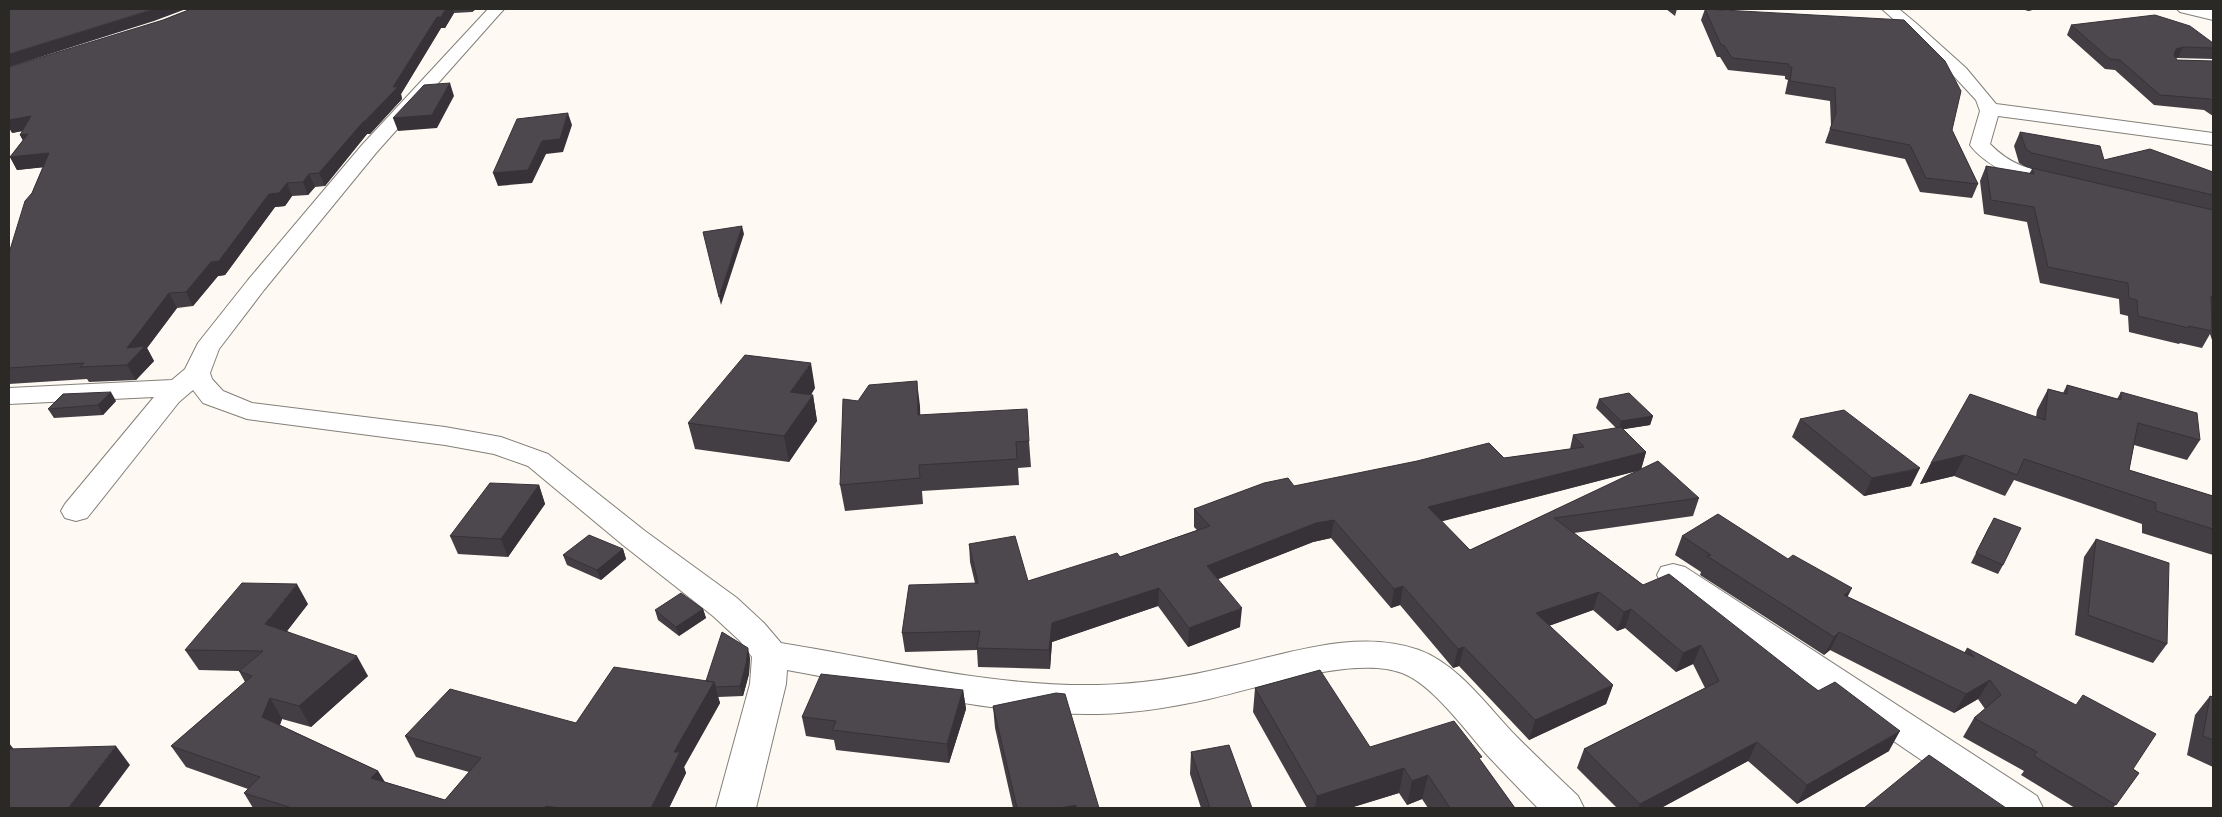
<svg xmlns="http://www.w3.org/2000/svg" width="2222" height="817" font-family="'Source Serif 4',serif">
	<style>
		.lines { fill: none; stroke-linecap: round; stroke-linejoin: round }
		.minor-casing { stroke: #837f79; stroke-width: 2 }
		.minor { fill: #fff; fill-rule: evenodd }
		.wall { fill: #423e43; fill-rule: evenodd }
		.shaded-wall { fill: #363237 }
		.building { fill: #4d484e; stroke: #363237 }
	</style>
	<rect width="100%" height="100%" fill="#fefaf3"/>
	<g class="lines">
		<g class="minor-casing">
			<path id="minor" d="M488 9H504L376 153 264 290 219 349 210 373 212 379 223 391 252 403 445 427 501 437 548 454 645 531 737 598 764 623 781 643C885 660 992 687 1098 685 1142 684 1185 677 1227 667 1288 654 1357 628 1419 650 1459 665 1487 706 1516 736 1536 756 1557 776 1578 796L1584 808H1538C1521 791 1504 773 1487 755 1466 731 1432 684 1402 673 1355 655 1258 688 1209 699 1173 707 1136 713 1099 714 994 716 889 688 787 670L786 684 756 808H716L750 684 752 657 740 641 713 616 623 545 528 466 494 454 445 445 247 419 203 403 193 390 179 402 87 518 76 521 65 518 61 511 65 504 154 397 9 404V388L172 380 185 369 198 343 248 280 362 145Z
				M1882 9H1899L1917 24 1966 68 1996 104 2213 133V145L1998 116 1990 144C1999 153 2008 160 2020 165 2031 170 2054 171 2060 181L2057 185C2033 191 1984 165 1970 145L1980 111 1976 100 1938 59Z
				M2177 9 2213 10V20L2180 12Z
				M1673 564 1685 567 2037 796 2043 808H1992L1661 583 1657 575 1661 567Z"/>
		</g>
		<use href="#minor" class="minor"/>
	</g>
	<path class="wall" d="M191 9H476L472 12 454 13 445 28H441L401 94 402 99 370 134H367L325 186 315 187 308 195 292 196 285 206 275 207 225 275 218 276 193 306 177 308 147 348 154 361 136 380 89 382 87 379 9 384V253L32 193 43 167 17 170 10 157 23 140 20 135 22 131 12 133 163 20Z
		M1666 9H1677L1675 16Z
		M1705 9 1952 130 1978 184 1972 198 1920 192 1905 159 1825 143 1831 126 1830 101 1785 94 1788 80 1785 79V76L1728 70 1720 57H1717L1701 20Z
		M2022 9H2036L2028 11Z
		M2071 25 2213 43V59L2176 58 2177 60 2213 61V116L2204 110 2154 105 2115 70 2105 69 2067 35Z
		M2020 132 2104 160 2213 172V343L2210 334 2202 348 2180 343 2179 344 2129 332 2128 316 2120 314 2119 299 2040 283 2027 222 1984 214 1980 181 1986 166 2029 174 2032 169 2026 167 2019 163 2014 146Z
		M2067 385 2117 399 2121 392 2200 440 2187 460 2134 445 2129 470 2213 496V555L2142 533V524L2014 480 2005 496 1954 476 1920 484 1931 463 2036 417 2037 410 2048 389 2063 393Z
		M815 388 811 395H813L817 421 789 462 695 449 688 423Z
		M1599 399 1653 416 1650 425 1623 429 1646 452 1641 469 1699 498 1693 516 1574 533 1643 585 1889 751 1797 804 1748 761 1661 808H1617L1577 768 1584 749 1705 688 1693 664 1676 672 1625 628 1617 631 1593 610 1549 626 1613 685 1606 704 1529 740 1459 666 1453 668 1400 605 1391 608 1331 538 1313 542 1218 579 1240 627 1188 647 1158 606 1052 642 1050 669 978 667 977 650 905 652 902 633 975 583 970 562 969 544 1028 581 1120 557 1197 530 1194 527V509L1294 486 1570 449 1573 435 1616 428 1596 408ZM1640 470 1470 550 1441 521 1482 511Z
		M116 401 103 415 54 418 48 409Z
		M858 401 920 406V415L1029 441 1031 467 1018 468 1019 485 922 491 923 504 845 511 840 485Z
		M1800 419 1911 486 1864 496 1792 437Z
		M539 485 545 504 508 557 458 554 450 536Z
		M1989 527 2003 565 1998 574 1971 563Z
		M1682 536 1848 597 1964 653 1967 648 2133 769 2139 773 2113 808H2075L2021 775 2024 771 1963 737 1974 718 1985 709 1978 699 1954 713 1830 650 1824 655 1700 575 1701 572 1675 555Z
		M2096 539 2167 644 2153 663 2075 635 2084 557Z
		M623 549 626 559 601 580 567 565 563 555Z
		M308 604 287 631 368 676 311 727 282 719 280 725 378 771 385 782 445 800 469 772 416 757 405 736 576 723 706 681 750 658 749 674 743 696 718 697 720 703 684 767 686 773 669 808H253L244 793 248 789 186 767 171 746 245 682 239 671 199 670 185 650Z
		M703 609 706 618 679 636 658 620 655 610Z
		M1255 688 1370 747 1481 761 1515 808H1428L1422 799 1407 805 1399 793 1350 808H1307L1253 712Z
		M963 690 966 709 949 763 836 750 834 740 806 736 802 717Z
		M2210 696 2213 697V767L2187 755 2195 715Z
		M993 706 1099 808H1013L995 728Z
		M1191 752 1252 808H1201L1190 774Z"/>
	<path class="shaded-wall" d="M154 9H186L154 21 9 67V54Z
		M446 9H453L454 13 445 28H441L401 94 402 99 370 134H367L325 186 319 173 363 122 393 87 437 17Z
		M471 9H476L472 12Z
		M2029 9H2036L2028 11Z
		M2183 47 2178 57 2170 59 2176 49Z
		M450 83 454 96 437 128 398 131 393 118Z
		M568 113 572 125 563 152 546 154 532 183 498 186 493 173 542 141Z
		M9 115 31 116 38 128 12 133 9 128Z
		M28 134 27 148 20 135Z
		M49 153 56 166 17 170 10 157Z
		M309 174 315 187 308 195 303 182Z
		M287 183 292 196 285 206 275 207 225 275 218 276 193 306 186 292 269 194Z
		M742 226 744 234 721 305 719 297Z
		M169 293 177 308 147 348 154 361 136 380 127 365V348Z
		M811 363 815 388 795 418 790 392Z
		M917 381 920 406 921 441 918 415Z
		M111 392 116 401 103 415 98 405Z
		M813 395 817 421 789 462 784 436Z
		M1653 416 1650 425 1619 430 1621 421Z
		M1646 452 1641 470 1424 526 1428 507Z
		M1965 455 1954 476 1920 484 1931 463Z
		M1920 468 1911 486 1864 496 1872 478Z
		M539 485 545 504 508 557 501 539Z
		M1334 520 1331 538 1313 542 1206 584 1207 566 1316 523Z
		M623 549 626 559 601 580 597 570Z
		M297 584 308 604 277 644 265 624Z
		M1403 586 1400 605 1391 608 1394 589Z
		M1159 588 1158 606 1052 642 1050 669 1049 650 1052 623Z
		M1852 588 1843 606 1844 595Z
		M1599 592 1593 610 1531 632 1536 613Z
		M1242 608 1240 627 1188 647 1189 628Z
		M703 609 706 618 679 636 676 627Z
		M1631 609 1625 628 1617 631 1624 612Z
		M1839 632 1830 650 1824 655 1834 637Z
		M1701 645 1693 664 1676 672 1683 653Z
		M1464 647 1459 666 1453 668 1458 649Z
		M748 648 750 658 749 674 743 696 740 686Z
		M357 656 368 676 311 727 299 706Z
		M1990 680 1978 699 1954 713 1966 694Z
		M714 682 720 703 684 767 686 773 669 808H651L674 752Z
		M1613 685 1606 704 1529 740 1535 720Z
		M963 690 966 709 949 763 947 744Z
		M270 698 282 719 275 738 262 717Z
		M1900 731 1889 751 1797 804 1807 785Z
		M1757 742 1748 761 1661 808H1638L1640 804Z
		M9 743 23 761 9 757Z
		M116 746 130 765 98 808H68Z
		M1404 768 1399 793 1350 808H1315L1317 796Z
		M378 771 390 792 371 778Z
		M1428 775 1422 799 1407 805 1412 781Z
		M1076 805V808H1060Z"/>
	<path class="building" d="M9 9H154L9 54Z
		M191 9H446L441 17H437L393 87H398L365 121 363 122 319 173 309 174 303 182 287 183 279 193 269 194 219 261 211 262 186 292 169 293 127 348 145 346 127 365 80 367 84 363 9 368V253L25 201 32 193 49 153 10 157 28 134 20 135 31 116 9 120V67L163 20Z
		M1705 9 1904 20 1945 61 1961 91 1952 130 1978 184 1926 178 1910 145 1830 129 1836 113 1835 88 1790 81 1792 67H1789V64L1732 58 1724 45H1721Z
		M2155 15 2190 26 2213 43V48L2183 47 2176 49 2174 55 2177 60 2213 61V101L2210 99 2160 95 2120 60 2110 59 2071 25Z
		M450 83 432 115 393 118 424 85Z
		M568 113 560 139 542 141 528 170 493 173 517 119Z
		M2020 132 2100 146 2104 160 2150 149 2213 172V195L2032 153 2026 149Z
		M1986 166 2034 174 2032 168 2213 210V301L2211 296 2212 331 2189 326V328L2138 316 2137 300 2129 298 2128 283 2048 267 2034 207 1991 200Z
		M742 226 719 297 703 232Z
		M745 355 811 363 790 392 813 395 784 436 688 423Z
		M917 381 918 415 1027 409 1029 441 1016 442 1017 459 919 465 920 478 840 485 843 399 858 401 869 385Z
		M2067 385 2121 400V392L2197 413 2200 440 2138 423 2129 470 2213 496V529L2156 511V503L2024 459 2017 475 1965 455 1931 463 1970 394 2045 420 2048 389 2067 394Z
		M111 392 98 405 48 409 63 394Z
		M1629 393 1653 416 1621 421 1599 399Z
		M1844 410 1920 468 1872 478 1800 419Z
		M1621 427 1646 452 1428 507 1470 550 1658 461 1699 498 1554 518 1643 585 1669 574 1818 691 1835 682 1900 731 1807 785 1757 742 1640 804 1584 749 1719 681 1701 645 1683 653 1631 609 1624 612 1599 592 1536 613 1613 685 1535 720 1464 647 1458 649 1403 586 1394 589 1334 520 1316 523 1207 566 1242 608 1189 628 1159 588 1052 623 1049 650 977 648 980 631 902 633 909 585 978 583 969 544 1015 536 1028 581 1117 553 1120 557 1210 526 1194 509 1264 483 1288 478 1294 486 1417 461 1489 443 1504 458 1584 447 1573 435Z
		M490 483 539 485 501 539 450 536Z
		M1718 514 1788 559 1793 555 1852 588 1844 595 1974 657 1967 648 2076 705 2083 695 2156 734 2133 769 2139 773 2116 805 2034 756 2037 752 1974 718 2001 695 1990 680 1966 694 1839 632 1834 637 1707 556 1711 555 1682 536Z
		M1994 518 2021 528 2003 565 1976 553Z
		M589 535 623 549 597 570 563 555Z
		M2096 539 2169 563 2167 644 2088 615Z
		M242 583 297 584 265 624 357 656 299 706 270 698 262 717 378 771 371 778 445 800 481 758 405 736 450 689 576 723 614 667 714 682 674 752H680L651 808H560L546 806 544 808H292L244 793 260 777 171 746 252 676 239 671 263 651 185 650Z
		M681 593 703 609 676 627 655 610Z
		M722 632 748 648 746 664 740 686 716 687 714 682 706 681Z
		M1320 670 1370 747 1454 721 1482 757 1479 758 1515 808H1450L1428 775 1412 781 1404 768 1317 796 1255 688Z
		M821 674 963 690 947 744 832 730 836 721 802 717Z
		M1056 693 1065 694 1099 808H1076V805L1060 808H1017L993 706Z
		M2210 696 2213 697V740L2203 736Z
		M1229 745 1252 808H1210L1191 752Z
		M116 746 68 808H9V749Z
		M1929 755 2006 808H1864Z"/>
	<rect width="2222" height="817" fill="none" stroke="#2a2926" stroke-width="20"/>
</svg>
